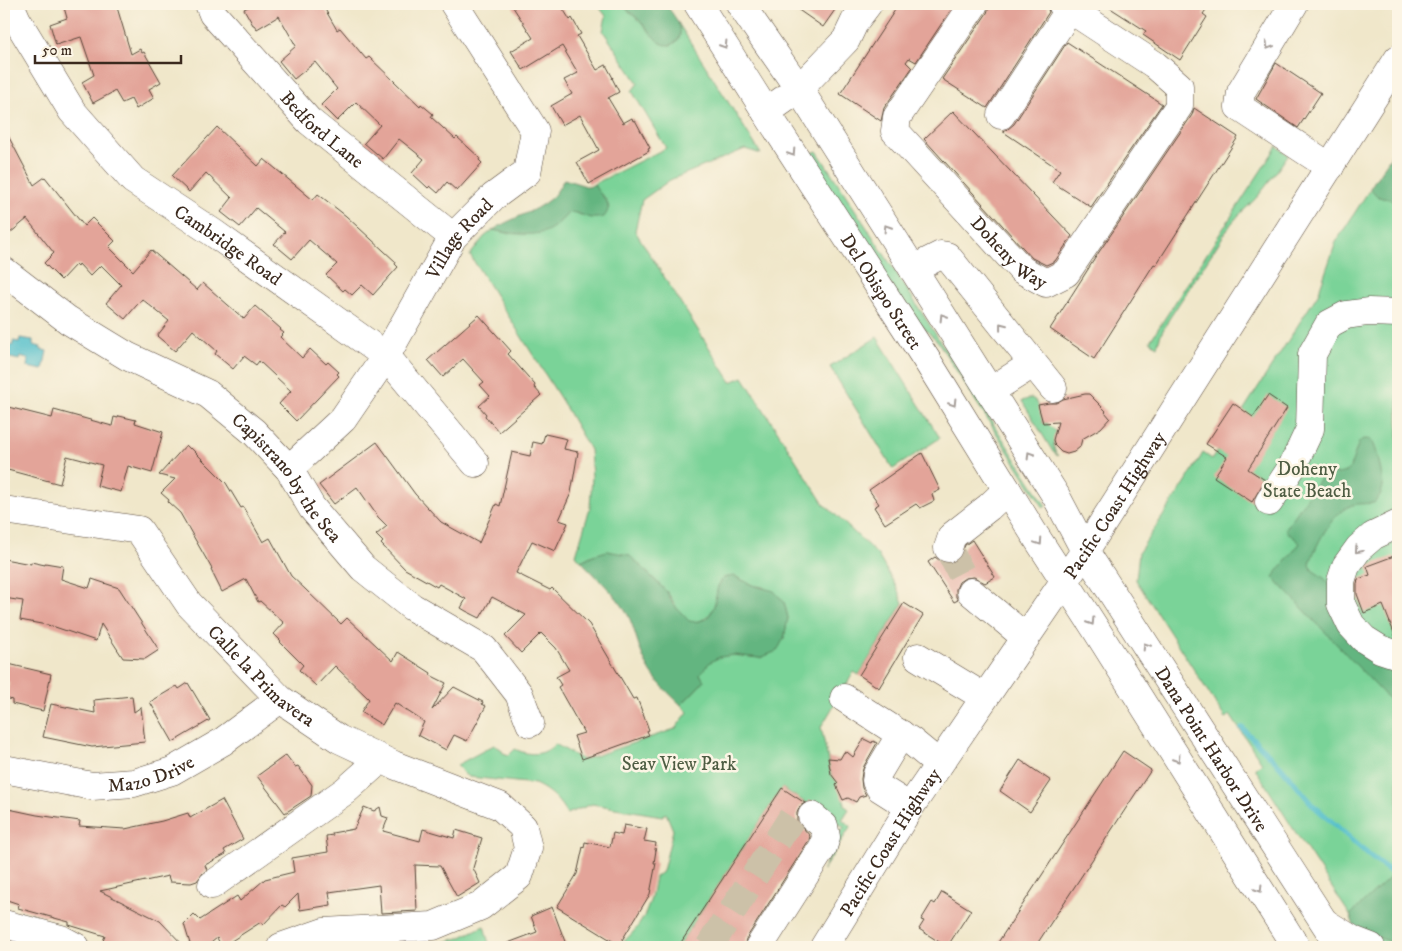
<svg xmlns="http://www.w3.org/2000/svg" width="1402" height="951" font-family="'IM FELL DW Pica',serif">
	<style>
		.green { fill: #7ad398; stroke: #5a7e5b }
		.forest { fill: #63b580; stroke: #4f704f }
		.water { fill: #52bfcb; stroke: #467474 }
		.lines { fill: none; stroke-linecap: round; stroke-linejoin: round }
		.stream { stroke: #52bfcb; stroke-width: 5.5 }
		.building { fill: #e3a499 }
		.minor-tunnel { stroke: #ccc1a8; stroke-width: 28; stroke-dasharray: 28 14; stroke-linecap: butt }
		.minor-casing { stroke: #564638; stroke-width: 29 }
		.major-casing { stroke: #564638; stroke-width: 29 }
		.highway-casing { stroke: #564638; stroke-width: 29 }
		.minor { stroke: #fff; stroke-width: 28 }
		.major { stroke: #fff; stroke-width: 28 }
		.highway { stroke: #fff; stroke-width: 28 }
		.oneway { stroke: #a79f9a }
		.labels { text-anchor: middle; stroke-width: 5; stroke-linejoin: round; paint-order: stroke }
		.street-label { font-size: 19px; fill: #3b2a1e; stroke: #fcf5e5 }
		.park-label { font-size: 19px; fill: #4e5d43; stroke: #fcf5e5 }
	</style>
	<rect width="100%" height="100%" fill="#fcf5e5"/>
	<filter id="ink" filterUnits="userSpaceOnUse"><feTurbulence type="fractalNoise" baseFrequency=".02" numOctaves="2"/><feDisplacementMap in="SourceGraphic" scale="10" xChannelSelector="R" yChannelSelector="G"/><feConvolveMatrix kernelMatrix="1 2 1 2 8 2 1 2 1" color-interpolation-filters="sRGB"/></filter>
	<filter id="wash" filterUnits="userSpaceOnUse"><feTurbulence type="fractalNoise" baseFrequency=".0096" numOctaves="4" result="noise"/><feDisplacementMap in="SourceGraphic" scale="20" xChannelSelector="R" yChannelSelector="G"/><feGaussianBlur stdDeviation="1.12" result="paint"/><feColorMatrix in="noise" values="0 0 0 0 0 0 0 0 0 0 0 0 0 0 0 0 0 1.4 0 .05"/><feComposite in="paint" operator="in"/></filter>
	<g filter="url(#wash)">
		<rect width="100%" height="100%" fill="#f0e7ca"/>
		<path class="green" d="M597 4H621L643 24 657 40 670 45C682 41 681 31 677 21L761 154 745 149 670 180 642 200 635 231 731 382 743 377 823 503 877 554 897 588 903 603 859 675 854 672 821 727 831 774 838 783 846 807 849 809 842 820 851 826 823 870 835 841 844 827 782 788 678 947H617C631 936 642 924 648 907 652 898 653 886 655 877L663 871 673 830 666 813 662 816 592 804 567 814C559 800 550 791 535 784L469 777 464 774 457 765 494 745 501 749 503 753 509 755 515 749C529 756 544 756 555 744L583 760 675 729 688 712 681 705 704 681 700 674C703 670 707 664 711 661 725 651 745 657 760 658L784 638 788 618 784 602 763 587 752 585 734 576 718 586C716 600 715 616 699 621 696 622 692 623 688 621 677 614 674 599 665 590 654 578 641 567 629 555H593L581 561 576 555 590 508 592 477 590 450 562 401 470 255 484 237 493 230 507 233H535L563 218 569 212H576L580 215 609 208 606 199 597 191 594 184 666 148 632 91 638 83 603 31 606 16Z
			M1398 145V947H1392L1375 943 1355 928 1350 915 1294 830 1255 768 1262 763 1230 715 1225 718 1136 580 1139 552 1185 483 1203 453 1212 459 1318 294 1336 242Z
			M1277 146 1288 155C1278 169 1269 183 1258 196 1249 206 1239 214 1231 224L1169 319 1161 334 1157 346 1150 341Z
			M817 151 899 277 1046 506 1044 508 938 342 904 307 808 155Z
			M877 337 940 438 893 469 830 367Z
			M1031 398C1040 401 1041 414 1043 423H1047L1056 432C1053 440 1052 448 1058 456L1053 452 1022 401Z
			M484 926 490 947H442L441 943 459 938Z"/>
		<path class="forest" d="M621 4H665C672 13 687 29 677 41 673 45 668 46 663 44 654 40 650 31 644 25 637 17 628 11 621 4Z
			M1398 145V204L1389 199 1382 198 1377 196 1370 188Z
			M564 179 589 187 594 184C599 197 616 202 604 217 585 221 585 213 569 212 563 219 554 229 544 232 529 237 508 233 493 230 511 218 533 213 550 199 556 194 560 186 564 179Z
			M1363 439C1367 439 1371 439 1373 443 1377 448 1383 480 1383 486 1382 493 1378 499 1374 503 1366 504 1357 503 1350 506 1332 513 1315 546 1310 564L1312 570 1324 578 1398 662V709L1273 577 1300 543 1285 530 1325 471C1335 475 1340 475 1349 470L1359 442Z
			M607 551 629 555 667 592 673 604 689 621 696 622 706 619 711 613 714 606 718 586 723 578 734 576 752 585 774 591 784 602 788 618 784 638 777 651 760 658 734 655 720 657 710 662 700 674 704 681 681 705C669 693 656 682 648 667 638 650 636 630 627 613 616 594 596 577 581 561L593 555Z
			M1398 870V947L1392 946V942L1370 935 1355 928 1350 915Z"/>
		<path class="water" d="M20 338 33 340V345L41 347 40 349 47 351 43 370 27 367 28 359 20 357 19 360 6 357 9 346 13 345V341L19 342Z"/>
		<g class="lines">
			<path class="stream" d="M1242 728 1281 767 1313 805 1371 857 1398 877"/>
		</g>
		<g id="blocks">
			<path class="building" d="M63 4H116L131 54 140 49 142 53 144 52 161 82 149 89 154 98 136 109 131 99 122 103 115 91 93 103 82 82 94 75 81 37 56 45 50 24 67 18Z
				M254 4H322L337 30 340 28 366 59 369 57 420 106 421 104 433 114 431 117 455 139 457 137 480 158 479 160 482 163 457 191 447 182 438 193 430 186 428 188 412 173 424 159 399 139 383 159 364 143 380 125 356 102 337 121 321 105 337 89 315 62 294 79 279 61 296 46 279 16 257 29 254 25H253L244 9Z
				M511 4H560L570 20 572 18 581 34 577 36 597 70 606 65 613 78H612L619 92 608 98 623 123 632 118 633 121 635 120 650 148 648 149 649 151 589 184 577 162 599 150 580 115 562 125 551 106 572 94 564 80 578 73 562 46 523 70 511 51 533 38Z
				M790 4H839L823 27Z
				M899 4H946L952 8 916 62 909 58 906 62 912 68 884 108 881 121 840 94Z
				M990 4H1046L1049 12 987 108 942 79 987 13Z
				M1104 4H1210L1203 14 1207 17 1180 60 1143 35 1146 31Z
				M1067 42 1162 104 1091 207 1052 182 1060 170 1002 131 1008 129 1014 124Z
				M1276 63 1321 93 1298 128 1256 99Z
				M1194 108 1238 137 1156 265 1154 264 1094 359 1050 329 1099 252 1192 115Z
				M953 111 1072 236 1055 261 1046 265 1032 258 924 139Z
				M217 127 258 166 264 159 313 200 318 194 346 216 396 262 395 264 398 267 373 295 362 285 352 295 345 289 343 291 326 275 337 264 309 240 292 259 274 244 285 232 256 208 240 227 221 212 232 198 206 173 189 192 172 176Z
				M4 128 34 185 45 177 84 226 92 218 115 241 109 247 133 271 151 250 197 290 203 283 244 319 255 306 281 329 280 330 284 333 280 337 302 358 310 349 326 364 328 362 339 372 337 374 339 376 296 421 279 404 291 391 259 361 256 365 244 356 233 369 215 354 217 351 193 330 175 351 157 336 169 321 142 299 125 319 106 303 121 285 101 265 90 276 79 264 78 266 76 264 61 280 44 263 54 253 27 219 4 238Z
				M479 315 511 351 508 354 535 385 534 387 541 395 499 432 485 416 486 414 479 406 490 396 480 385 484 382 463 359 443 377 428 360Z
				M1085 394H1089L1106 411 1105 412 1110 418 1101 428 1082 439 1080 447 1074 452 1067 454 1061 452 1055 446 1053 440 1058 422 1043 423 1038 405 1049 403H1056L1063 399Z
				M1268 395 1287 408 1248 469 1265 480 1252 502 1214 477 1227 457 1206 444 1233 403 1253 417Z
				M4 406 52 418 54 410 112 426 114 417 118 418 119 416 136 420 135 423 163 432 152 473 128 466 121 492 97 486 102 465 67 456 60 484 4 469Z
				M545 434 567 439 564 449 578 452 571 493 559 520 568 523 555 551 532 541 516 573 550 590 552 588 589 624 633 699 637 698 649 730 647 731 649 735 582 759 574 736 584 733 558 687 561 685 556 677 569 670 556 648 541 633 521 653 505 636 526 615 492 597 480 618 466 611 461 608 466 599 439 584 437 587 405 569 381 544 383 542 376 535 387 526 378 517 357 487 334 504 319 485 377 442 415 494 441 522 479 543 496 504 500 506 512 452 530 456 533 442 542 444Z
				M186 445 190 449 191 448 226 483 241 508 243 507 263 542 270 538 291 576 305 589 341 624 347 618 393 661 398 652 431 673 430 675 446 683 432 710 454 687 483 702 482 704 486 706 467 741 454 735 446 750 418 735 424 722 395 703 382 725 361 712 369 699 335 666 316 686 299 670 303 665 280 642 281 641 274 634 284 623 260 601 258 602 246 579 222 592 211 570 212 569 180 513 168 502 169 500 161 493 175 479 159 475Z
				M922 453 940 490 932 494 934 501 920 508 916 504 885 524 874 507 879 504 869 490Z
				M972 540 995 577 985 583 974 577 965 578 959 582 956 589V597L958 600 954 602 928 562 935 557 943 563H952L959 559 965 545Z
				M1394 556 1398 566V639L1396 638 1383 605 1364 613 1357 594V584L1358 579 1370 575 1367 566Z
				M4 559 31 564V562L45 565V563L63 566 61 579 89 588 92 579 119 588 159 650 145 659 123 658 101 624 96 641 52 626 20 620 23 601 4 598Z
				M904 603 923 615 879 688 859 675Z
				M4 663 51 674 43 711 12 704V700L6 698 9 682 4 681Z
				M188 683 210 720 173 742 150 702 177 686 179 689Z
				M132 696 134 712 141 707 145 742 92 747 43 737 51 704 95 713 94 700Z
				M864 739 872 743 873 741 877 743 864 766 862 772 861 779 862 788 866 795 859 797 856 802 848 798 843 800 836 785 838 783 831 774 828 758 840 759 844 752 846 753 847 752 853 757Z
				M1123 751 1151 770 1035 947H995Z
				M286 755 295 767 298 766 312 785 311 796 285 813 257 776Z
				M1020 760 1051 781 1030 812 1000 791Z
				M782 788 805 803 800 806 797 813V821L810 836 809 840 746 939 744 947H678Z
				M222 800 243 839 224 850 226 854 205 865 207 870 203 873 197 881 191 883 170 882 168 876 100 891 160 921 185 947H111L102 943 105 936 69 925V922L18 908 19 904 4 899V808L37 815 80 821 79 826 125 829 162 821 188 813 190 818Z
				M364 807 374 811 380 807 382 816 388 818 383 831 420 841 423 829 454 838 456 830 482 838 473 868 480 883 457 897 440 866 415 865 417 911 381 913 379 885 329 892 331 905 300 910 298 894 285 907 282 905 263 925 261 922 222 947 217 938 206 947H191L184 924 194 914 200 920 237 896 240 901 265 879 294 872 292 858 328 852 326 836 333 835 332 833 354 829Z
				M624 825 647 829 644 841 656 843 655 850H656L654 863H656L650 894 619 945 557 907 577 874 583 847 584 848 585 842 610 847 613 833 622 835Z
				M942 892 971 910 947 947 919 929 924 921 921 920 932 902 935 904Z
				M552 907 567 947H500V946L537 932 531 916Z"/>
		</g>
	</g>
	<g filter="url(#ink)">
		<use href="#blocks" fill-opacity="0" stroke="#564638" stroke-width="1"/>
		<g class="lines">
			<path class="minor-tunnel" d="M948 548 971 592
				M709 947 793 816 801 812 812 816"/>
			<g class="minor-casing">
				<g id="minor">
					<path id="s1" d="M10 4 17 20 72 111 133 180 212 232 386 356 475 463"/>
					<path id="s2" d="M209 4 213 14 309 121 453 237"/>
					<path id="s3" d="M974 4 897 117 895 131 1022 270 1046 283 1066 273 1179 106V86L1155 65 1062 4"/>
					<path d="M1294 4 1241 92 1239 107 1330 167"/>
					<path d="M766 112 799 89 846 40 855 21 868 4"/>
					<path d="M1001 115 1070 9"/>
					<path d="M913 269 941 255 947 256 1053 388"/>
					<path id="s4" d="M4 271 68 320 127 356 208 394 254 432 289 469 312 508 363 568 412 607 484 649 519 694 530 723"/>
					<path d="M990 391 1033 364"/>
					<path id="s5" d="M289 469 343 419 386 356 453 237 493 197 527 172 535 131 454 4"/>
					<path d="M1269 502 1292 467 1310 429 1312 354 1329 324 1346 315 1368 312 1398 313"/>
					<path id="s6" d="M4 510 139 530 189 604 280 699 339 739 394 765 500 806 523 827 528 848 519 876 481 906 433 926 324 932 281 947"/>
					<path d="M1398 524 1373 536 1359 548 1346 566 1341 581V604L1351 625 1364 639 1380 649 1398 655"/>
					<path d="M948 548 952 536 989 507 1007 490"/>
					<path d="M971 592 1025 637"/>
					<path d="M918 657 984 697"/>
					<path d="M844 698 911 741 939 764"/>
					<path d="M901 734 877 774 876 781 880 788 910 807"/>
					<path id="s7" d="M4 769 92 786 134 783 172 771 222 742 280 699"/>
					<path d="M212 885 345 791 381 759"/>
					<path d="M4 924 61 939 76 947"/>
					<path d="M759 947 823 847 826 837 824 826 812 816"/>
				</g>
			</g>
			<g class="major-casing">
				<g id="major">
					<path id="s8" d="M698 4 766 112 928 362 1033 532 1095 628 1296 947"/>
					<path id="s9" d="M740 4 799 89 913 269 1056 496 1085 551 1340 947"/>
					<path d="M1327 924 1353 940 1371 947"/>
				</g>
			</g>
			<g class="highway-casing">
				<g id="highway">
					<path id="s10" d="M824 947 910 807 1085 551 1398 59"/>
				</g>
			</g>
			<use href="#minor" class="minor"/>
			<use href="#major" class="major"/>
			<use href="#highway" class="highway"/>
		</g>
		<defs><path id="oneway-chevron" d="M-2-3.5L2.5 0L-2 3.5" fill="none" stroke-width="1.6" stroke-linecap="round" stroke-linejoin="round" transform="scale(1.25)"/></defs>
		<g class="oneway">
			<use href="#oneway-chevron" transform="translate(724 45) rotate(58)"/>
			<use href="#oneway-chevron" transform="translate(1269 46) rotate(121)"/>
			<use href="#oneway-chevron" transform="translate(792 153) rotate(57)"/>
			<use href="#oneway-chevron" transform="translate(887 228) rotate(-122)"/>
			<use href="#oneway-chevron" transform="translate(943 317) rotate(-122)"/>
			<use href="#oneway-chevron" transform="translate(1002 326) rotate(-128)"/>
			<use href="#oneway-chevron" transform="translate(953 403) rotate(58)"/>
			<use href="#oneway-chevron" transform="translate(1030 455) rotate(-122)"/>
			<use href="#oneway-chevron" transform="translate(1039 542) rotate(56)"/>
			<use href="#oneway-chevron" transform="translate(1358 550) rotate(131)"/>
			<use href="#oneway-chevron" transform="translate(1091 622) rotate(58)"/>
			<use href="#oneway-chevron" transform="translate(1146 646) rotate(-123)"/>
			<use href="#oneway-chevron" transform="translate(1177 759) rotate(58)"/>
			<use href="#oneway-chevron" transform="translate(1259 889) rotate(58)"/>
		</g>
	</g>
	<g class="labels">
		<g class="street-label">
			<text dy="7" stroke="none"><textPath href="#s2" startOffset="170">Bedford Lane</textPath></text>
			<text dy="7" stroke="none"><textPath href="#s5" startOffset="289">Village Road</textPath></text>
			<text dy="7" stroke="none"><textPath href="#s1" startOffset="331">Cambridge Road</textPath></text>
			<text dy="7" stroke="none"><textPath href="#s3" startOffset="318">Doheny Way</textPath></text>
			<text dy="7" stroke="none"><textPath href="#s8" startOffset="341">Del Obispo Street</textPath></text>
			<text dy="7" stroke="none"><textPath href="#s4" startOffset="355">Capistrano by the Sea</textPath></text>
			<text dy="7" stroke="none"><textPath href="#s10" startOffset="529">Pacific Coast Highway</textPath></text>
			<text dy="7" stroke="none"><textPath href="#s6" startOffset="328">Calle la Primavera</textPath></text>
			<text dy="7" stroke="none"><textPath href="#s9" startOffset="882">Dana Point Harbor Drive</textPath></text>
			<text dy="7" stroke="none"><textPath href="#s7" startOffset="150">Mazo Drive</textPath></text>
			<text dy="7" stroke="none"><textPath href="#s10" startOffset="124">Pacific Coast Highway</textPath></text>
		</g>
		<g class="park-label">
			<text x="1307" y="475">Doheny<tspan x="1307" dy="22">State Beach</tspan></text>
			<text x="679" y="770">Seav View Park</text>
		</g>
	</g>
	<rect width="1402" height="951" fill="none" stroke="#fcf5e5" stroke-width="20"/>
	<path d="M35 55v8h146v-8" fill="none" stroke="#3b2a1e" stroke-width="2.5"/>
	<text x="42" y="55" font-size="15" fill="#3b2a1e" stroke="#fcf5e5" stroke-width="4" paint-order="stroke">50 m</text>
</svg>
